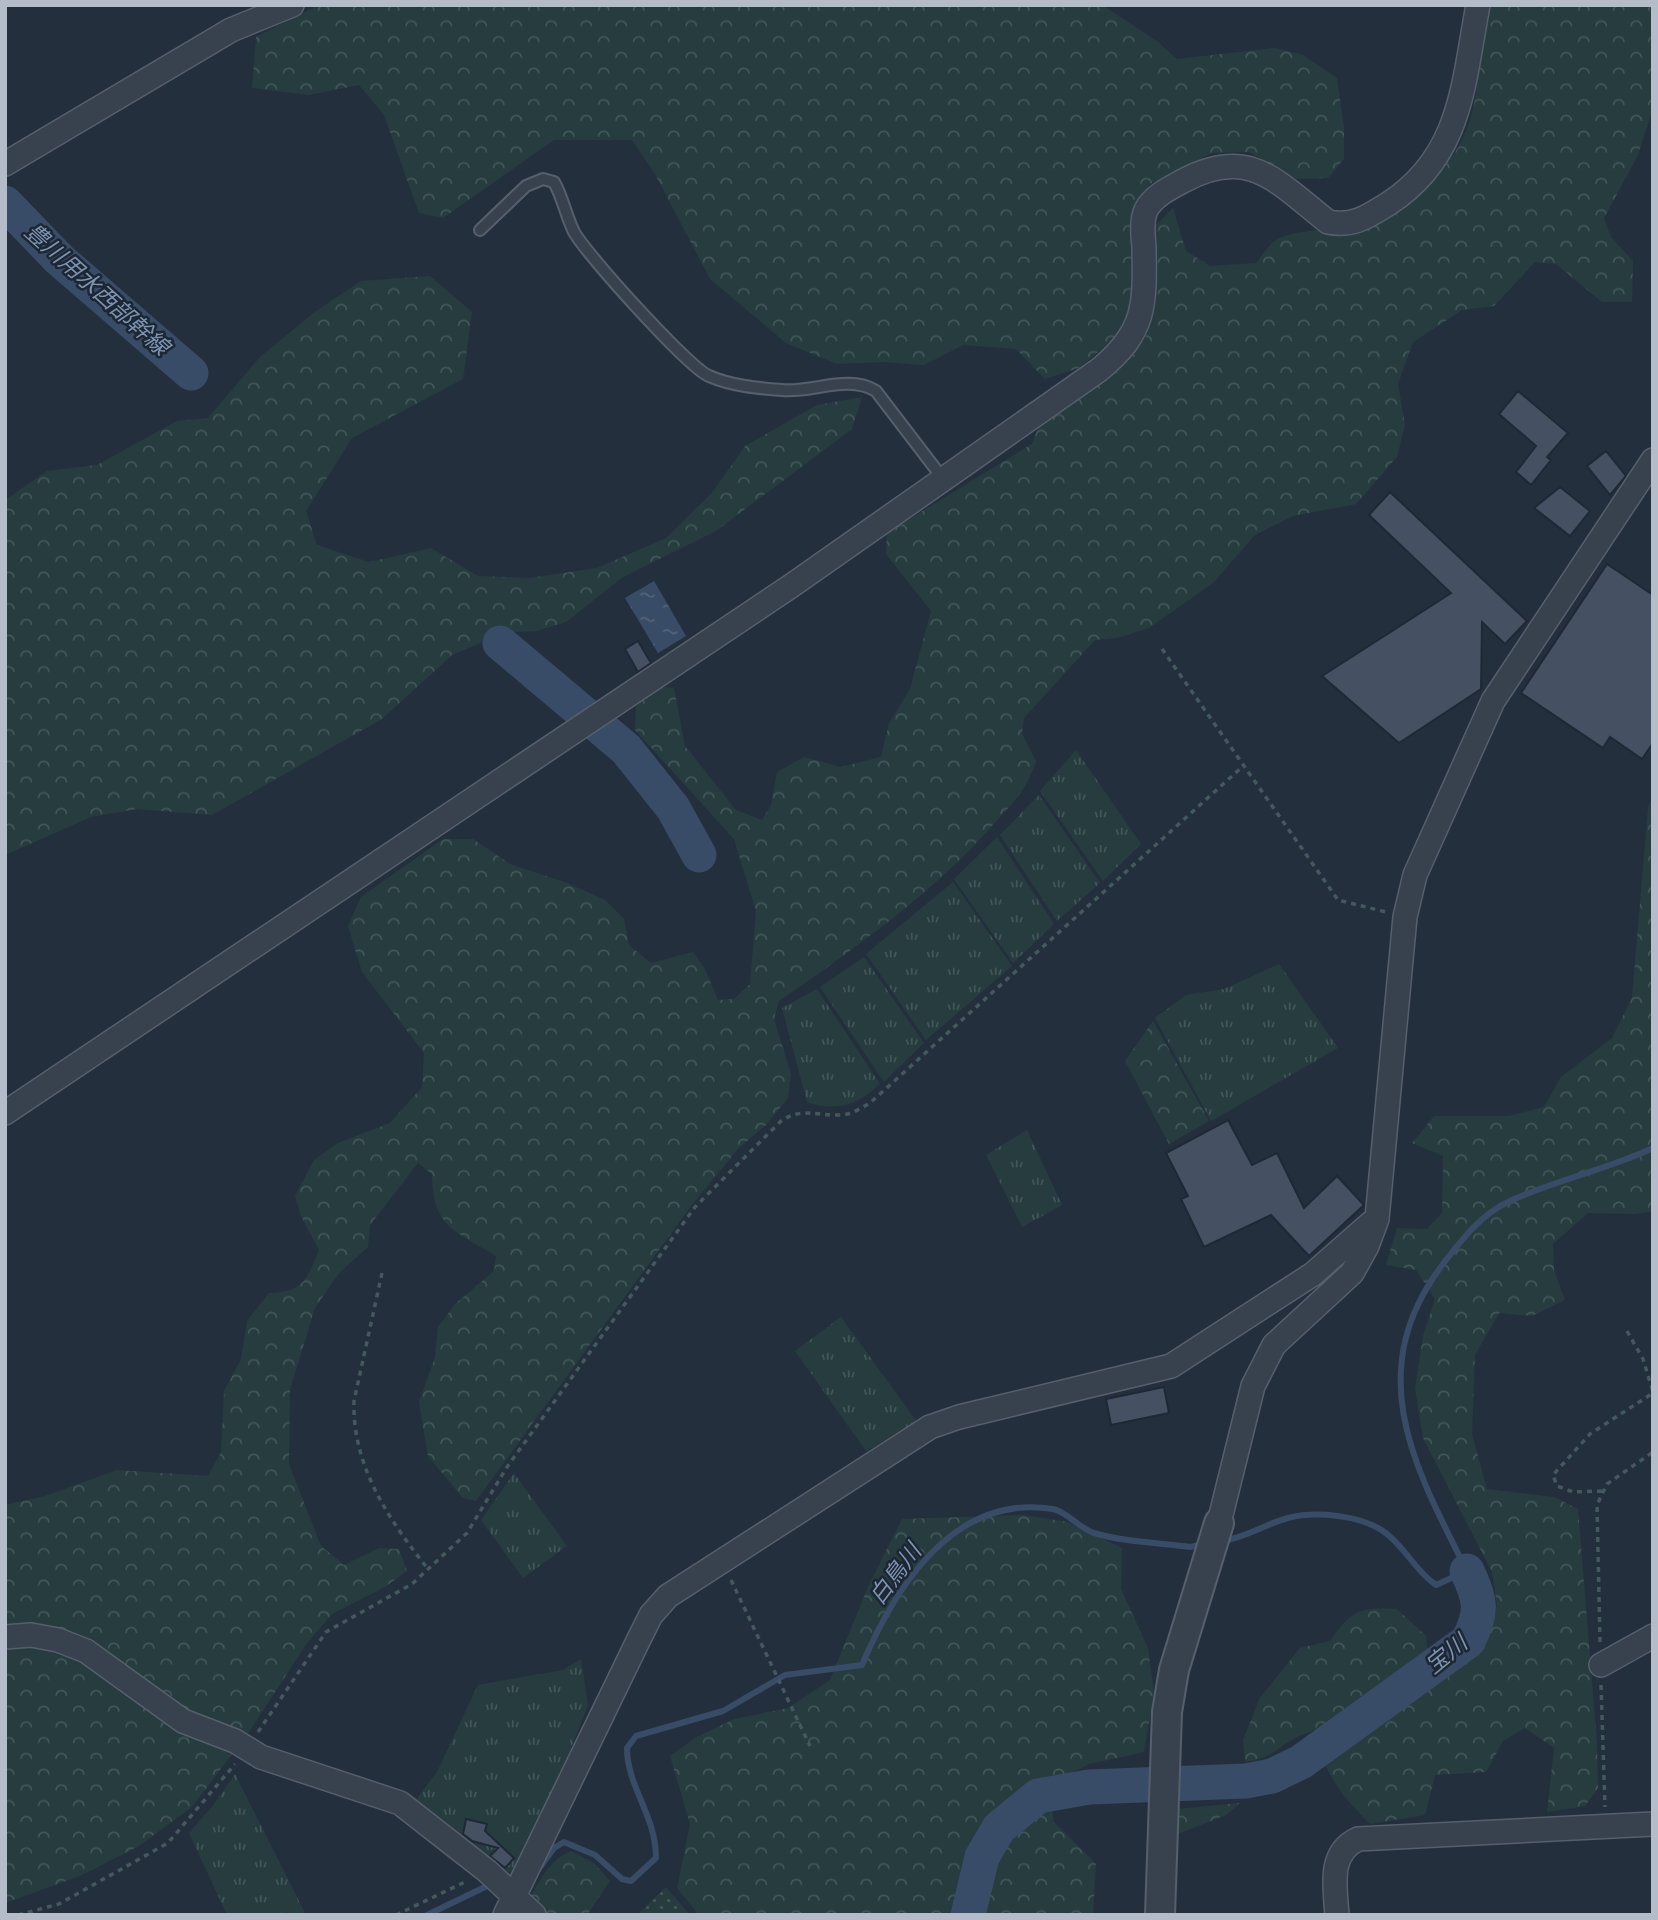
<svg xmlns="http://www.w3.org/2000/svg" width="1658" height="1920" font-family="'PT Sans','Noto Sans JP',sans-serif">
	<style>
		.grass { fill: url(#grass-tufts) }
		.forest { fill: url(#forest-crowns) }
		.park { fill: url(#park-dots) }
		.water { fill: url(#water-ripples) }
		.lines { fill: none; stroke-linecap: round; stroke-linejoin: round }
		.stream { stroke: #394c67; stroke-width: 6 }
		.river { stroke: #394c67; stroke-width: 35 }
		.building { fill: #455162; stroke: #1f2835; stroke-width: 2 }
		.service-casing { stroke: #565f6c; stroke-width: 14 }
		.minor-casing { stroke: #565f6c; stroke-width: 26 }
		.tertiary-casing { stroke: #565f6c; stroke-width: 32 }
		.path { stroke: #44595c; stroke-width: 3.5; stroke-dasharray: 5 5; stroke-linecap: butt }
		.service { stroke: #38414e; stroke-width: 10 }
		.minor { stroke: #38414e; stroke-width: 23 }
		.tertiary { stroke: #38414e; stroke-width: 28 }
		.labels { text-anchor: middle; stroke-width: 5; stroke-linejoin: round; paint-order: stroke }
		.water-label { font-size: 23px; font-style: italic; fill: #7c92b1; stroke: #1d2633 }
	</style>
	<defs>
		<pattern id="grass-tufts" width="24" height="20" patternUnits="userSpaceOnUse" patternTransform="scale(1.75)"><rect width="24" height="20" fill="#263c3f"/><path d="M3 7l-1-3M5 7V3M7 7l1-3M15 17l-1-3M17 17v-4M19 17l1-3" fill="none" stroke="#435659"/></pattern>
		<pattern id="forest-crowns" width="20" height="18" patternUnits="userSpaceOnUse" patternTransform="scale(1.75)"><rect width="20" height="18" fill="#263c3f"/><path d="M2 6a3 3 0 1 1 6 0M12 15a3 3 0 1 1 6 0" fill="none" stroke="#435659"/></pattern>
		<pattern id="park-dots" width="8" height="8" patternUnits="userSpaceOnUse" patternTransform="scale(1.75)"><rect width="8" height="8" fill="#263c3f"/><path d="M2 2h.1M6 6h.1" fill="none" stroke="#435659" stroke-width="1.8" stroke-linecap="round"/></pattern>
		<pattern id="water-ripples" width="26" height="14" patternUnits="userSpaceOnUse" patternTransform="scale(1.75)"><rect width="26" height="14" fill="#394c67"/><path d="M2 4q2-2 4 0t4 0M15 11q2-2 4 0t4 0" fill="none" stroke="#53647b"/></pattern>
	</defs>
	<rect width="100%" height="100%" fill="#242f3e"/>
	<path class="grass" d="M1076 750 1141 844 1103 881 1040 791Z
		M1039 795 1100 883 1057 921 1000 835Z
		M997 837 1054 924 1013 963 954 879Z
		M953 882 1012 966 926 1040 866 954Z
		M864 957 924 1043 884 1082 820 987Z
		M1279 964 1338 1048 1211 1121 1155 1018 1186 995 1224 989Z
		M817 989 880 1084C858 1105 837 1112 807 1102L782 1008Z
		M1027 1130 1062 1205 1022 1227 986 1155Z
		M841 1317 917 1422 866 1451 795 1351Z
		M514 1473 567 1546 523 1578 481 1520Z
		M581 1659 588 1705 530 1853 515 1872 497 1874 415 1801 437 1772 478 1685 563 1670Z
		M235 1774 306 1915H227L189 1833 215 1803Z"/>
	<path class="forest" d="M319 5H1102L1158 42 1177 59 1275 48 1303 55 1337 78 1344 128V159L1328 178 1297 179 1249 152 1212 153 1150 184 1135 217V287L1122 332 1079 368 1045 379 1016 349 963 345 924 365 883 362 837 364 786 343 710 279 655 174 632 140H554L443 218 419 213 384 115 359 85 309 95 252 88 256 37Z
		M1491 5H1653V108L1638 155 1604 218 1611 237 1633 261 1632 302H1602L1556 264 1535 262 1494 306 1462 310 1413 342 1398 384 1405 425 1397 457 1356 504 1293 516 1255 535 1213 583 1149 628 1117 638 1095 640 1024 718 1022 734 1036 761C1027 790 1012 804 992 826 928 897 857 947 779 1001L774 1019 791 1074 788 1098 767 1124 738 1149 691 1206 476 1501 463 1498 428 1456 419 1402 435 1357 438 1327 455 1304 494 1271 496 1256C454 1230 433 1228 432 1174L418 1163 370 1225 368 1247 339 1273 315 1308 290 1389 289 1464 321 1546 344 1565 379 1548 399 1549 407 1571 385 1587 332 1614 307 1643 249 1732 192 1807 139 1846 80 1876 5 1903V1505L45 1496 117 1470 208 1476 221 1452 224 1391 241 1359 247 1321 269 1293C304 1292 307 1279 319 1250L301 1216 295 1196 314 1160 338 1143 390 1123 422 1087 424 1053 362 972 348 926 361 897 443 839H473L510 864 567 883 605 900 624 919 629 945 651 963 693 952 705 969 718 1000 734 999 750 984 756 911 734 839 635 730 636 707 653 686 674 688 685 746 736 810 762 820 771 805 777 772 804 757 841 767 881 757 889 723 910 689 931 611 886 554 887 533 1032 444 1040 422 1097 380 1145 338 1156 303 1151 248 1156 225 1173 208 1186 251 1210 266 1256 263C1261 257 1267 248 1273 242 1295 225 1349 233 1377 225 1399 218 1449 166 1460 144 1484 100 1475 51 1491 5Z
		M430 276 472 312 463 379 352 438 306 511 317 545 369 562 431 548 478 576 529 578 597 568 666 538 712 493 745 446 817 405 862 397 852 429 716 531 623 577 566 622 537 631 507 632 452 655 382 719 212 815 137 809 91 817 5 855V500L47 471 97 465 177 421 208 418 260 357 316 311 361 281Z
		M1653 794V1211L1635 1214 1588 1213 1553 1244 1554 1270 1565 1300 1532 1316 1499 1313 1475 1355 1472 1434 1487 1489 1554 1497 1578 1509 1597 1743 1598 1788 1585 1806 1547 1812 1554 1748 1525 1728 1503 1741 1486 1772 1435 1775 1425 1815 1370 1824C1338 1792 1326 1775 1314 1731 1282 1738 1279 1758 1245 1762L1243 1740 1260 1698 1300 1648 1330 1641C1352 1610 1360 1607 1397 1609L1426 1636 1428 1657 1449 1672 1477 1649 1497 1606 1492 1572 1423 1438 1415 1388 1423 1336 1435 1299 1416 1270 1386 1265 1397 1228 1427 1229 1442 1213 1443 1156 1412 1143 1434 1116H1509L1544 1107 1561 1077 1612 1038 1632 998 1648 808Z
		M1153 1021 1209 1121 1169 1144 1125 1061Z
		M1023 1515 1068 1522 1122 1548 1121 1589 1148 1648 1154 1693 1144 1752 1089 1764 1048 1785 1054 1822 1096 1864 1093 1915H699L677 1888 690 1824 670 1756 695 1738 734 1719 788 1708 830 1680 868 1587 902 1519Z
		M1240 1803 1226 1815 1175 1835 1167 1810Z
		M571 1851 594 1863 610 1881 587 1915H548L531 1896C541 1878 551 1859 571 1851Z"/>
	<path class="park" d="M666 1887 690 1915H637Z"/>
	<path class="water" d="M654 581 686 636 658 653 625 598Z"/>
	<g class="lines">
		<path class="stream" d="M1222 1541C1246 1538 1265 1524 1288 1518 1316 1511 1359 1515 1383 1531 1404 1545 1415 1571 1436 1585L1467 1571C1414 1466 1361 1372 1443 1264 1461 1241 1480 1215 1508 1202 1552 1181 1606 1170 1653 1148
			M538 1870 554 1848 564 1842 595 1855 622 1879 631 1881 656 1858C656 1815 627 1787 627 1748L636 1736 723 1711 785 1675 862 1665C895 1587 954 1493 1053 1509 1068 1512 1080 1529 1094 1533 1124 1542 1159 1543 1190 1547L1204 1544
			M427 1915 487 1886"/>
		<path class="river" d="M5 203 59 259 191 373
			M500 643 626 749 673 808 699 855
			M968 1915 982 1857 999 1828 1038 1796 1089 1787 1246 1781 1272 1776 1301 1762 1468 1641C1483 1612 1481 1600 1467 1571"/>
	</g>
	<path class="building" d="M1518 391 1568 433 1547 457 1551 460 1531 485 1516 472 1536 446 1499 414Z
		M1606 451 1626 476 1610 495 1587 466Z
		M1560 487 1590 511 1570 536 1534 508Z
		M1390 492 1527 621 1505 644 1482 622 1481 689 1399 743 1322 676 1451 593 1369 515Z
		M1607 564 1653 595V743L1642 759 1610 737 1603 748 1521 693Z
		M638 641 651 663 638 672 625 649Z
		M1228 1120 1252 1165 1277 1153 1304 1208 1337 1176 1364 1205 1309 1256 1271 1215 1204 1247 1181 1199 1188 1196 1166 1153Z
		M1164 1387 1169 1413 1111 1425 1106 1399Z
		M466 1819 487 1824 485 1831 514 1858 505 1868 490 1856 498 1848 472 1841 463 1834Z"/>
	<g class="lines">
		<g class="service-casing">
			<path id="service" d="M480 230 526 186 543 179 554 182C563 198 566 216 574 232 586 254 689 368 709 376 732 386 757 388 782 390 813 393 848 374 876 391L944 480"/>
		</g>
		<g class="minor-casing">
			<path id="minor" d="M5 164 231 30 292 5
				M5 1113 791 586 1099 370C1146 332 1145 305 1144 247 1143 236 1141 221 1146 210 1153 196 1170 188 1183 181 1250 145 1277 182 1328 222 1353 227 1367 217 1388 204 1462 156 1463 84 1478 5
				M1219 1523 1253 1386 1274 1345 1352 1273 1367 1246 1377 1219 1405 917 1415 875 1493 701 1653 460
				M5 1637 31 1635 58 1640 86 1651 183 1721 235 1741 261 1757 400 1803 487 1871 534 1915
				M1601 1665 1653 1636
				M505 1915 638 1641 651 1615 668 1596 930 1427 959 1417 1171 1366 1313 1274 1371 1223
				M1337 1915C1335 1886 1328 1853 1358 1839L1653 1824"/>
		</g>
		<g class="tertiary-casing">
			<path id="tertiary" d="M1160 1915 1167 1712 1174 1670 1219 1523"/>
		</g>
		<path class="path" d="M1162 649 1338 900 1386 912
			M382 1273 354 1401C352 1466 389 1520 428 1569
			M1627 1331 1643 1359 1653 1392
			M1602 1491 1573 1492 1557 1486 1553 1475 1590 1434 1653 1393
			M731 1580 810 1746
			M1600 1642 1597 1505 1607 1484 1653 1452
			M1601 1685 1605 1807
			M258 1732 326 1632 412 1584 467 1533 507 1467 695 1207 781 1121C801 1107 817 1116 840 1115 851 1115 861 1108 870 1103L1242 767
			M18 1915 59 1904 168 1843 235 1764
			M396 1915 467 1881"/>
		<use href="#service" class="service"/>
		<use href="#minor" class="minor"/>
		<use href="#tertiary" class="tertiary"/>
	</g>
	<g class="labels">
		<g class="water-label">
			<text transform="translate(97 289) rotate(42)" y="8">豊川用水西部幹線</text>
			<text transform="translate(895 1574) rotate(-53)" y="8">白鳥川</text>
			<text transform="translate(1446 1654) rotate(-39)" y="8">宝川</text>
		</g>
	</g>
	<rect width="1658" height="1920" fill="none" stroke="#b4bcc9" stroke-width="14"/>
</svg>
